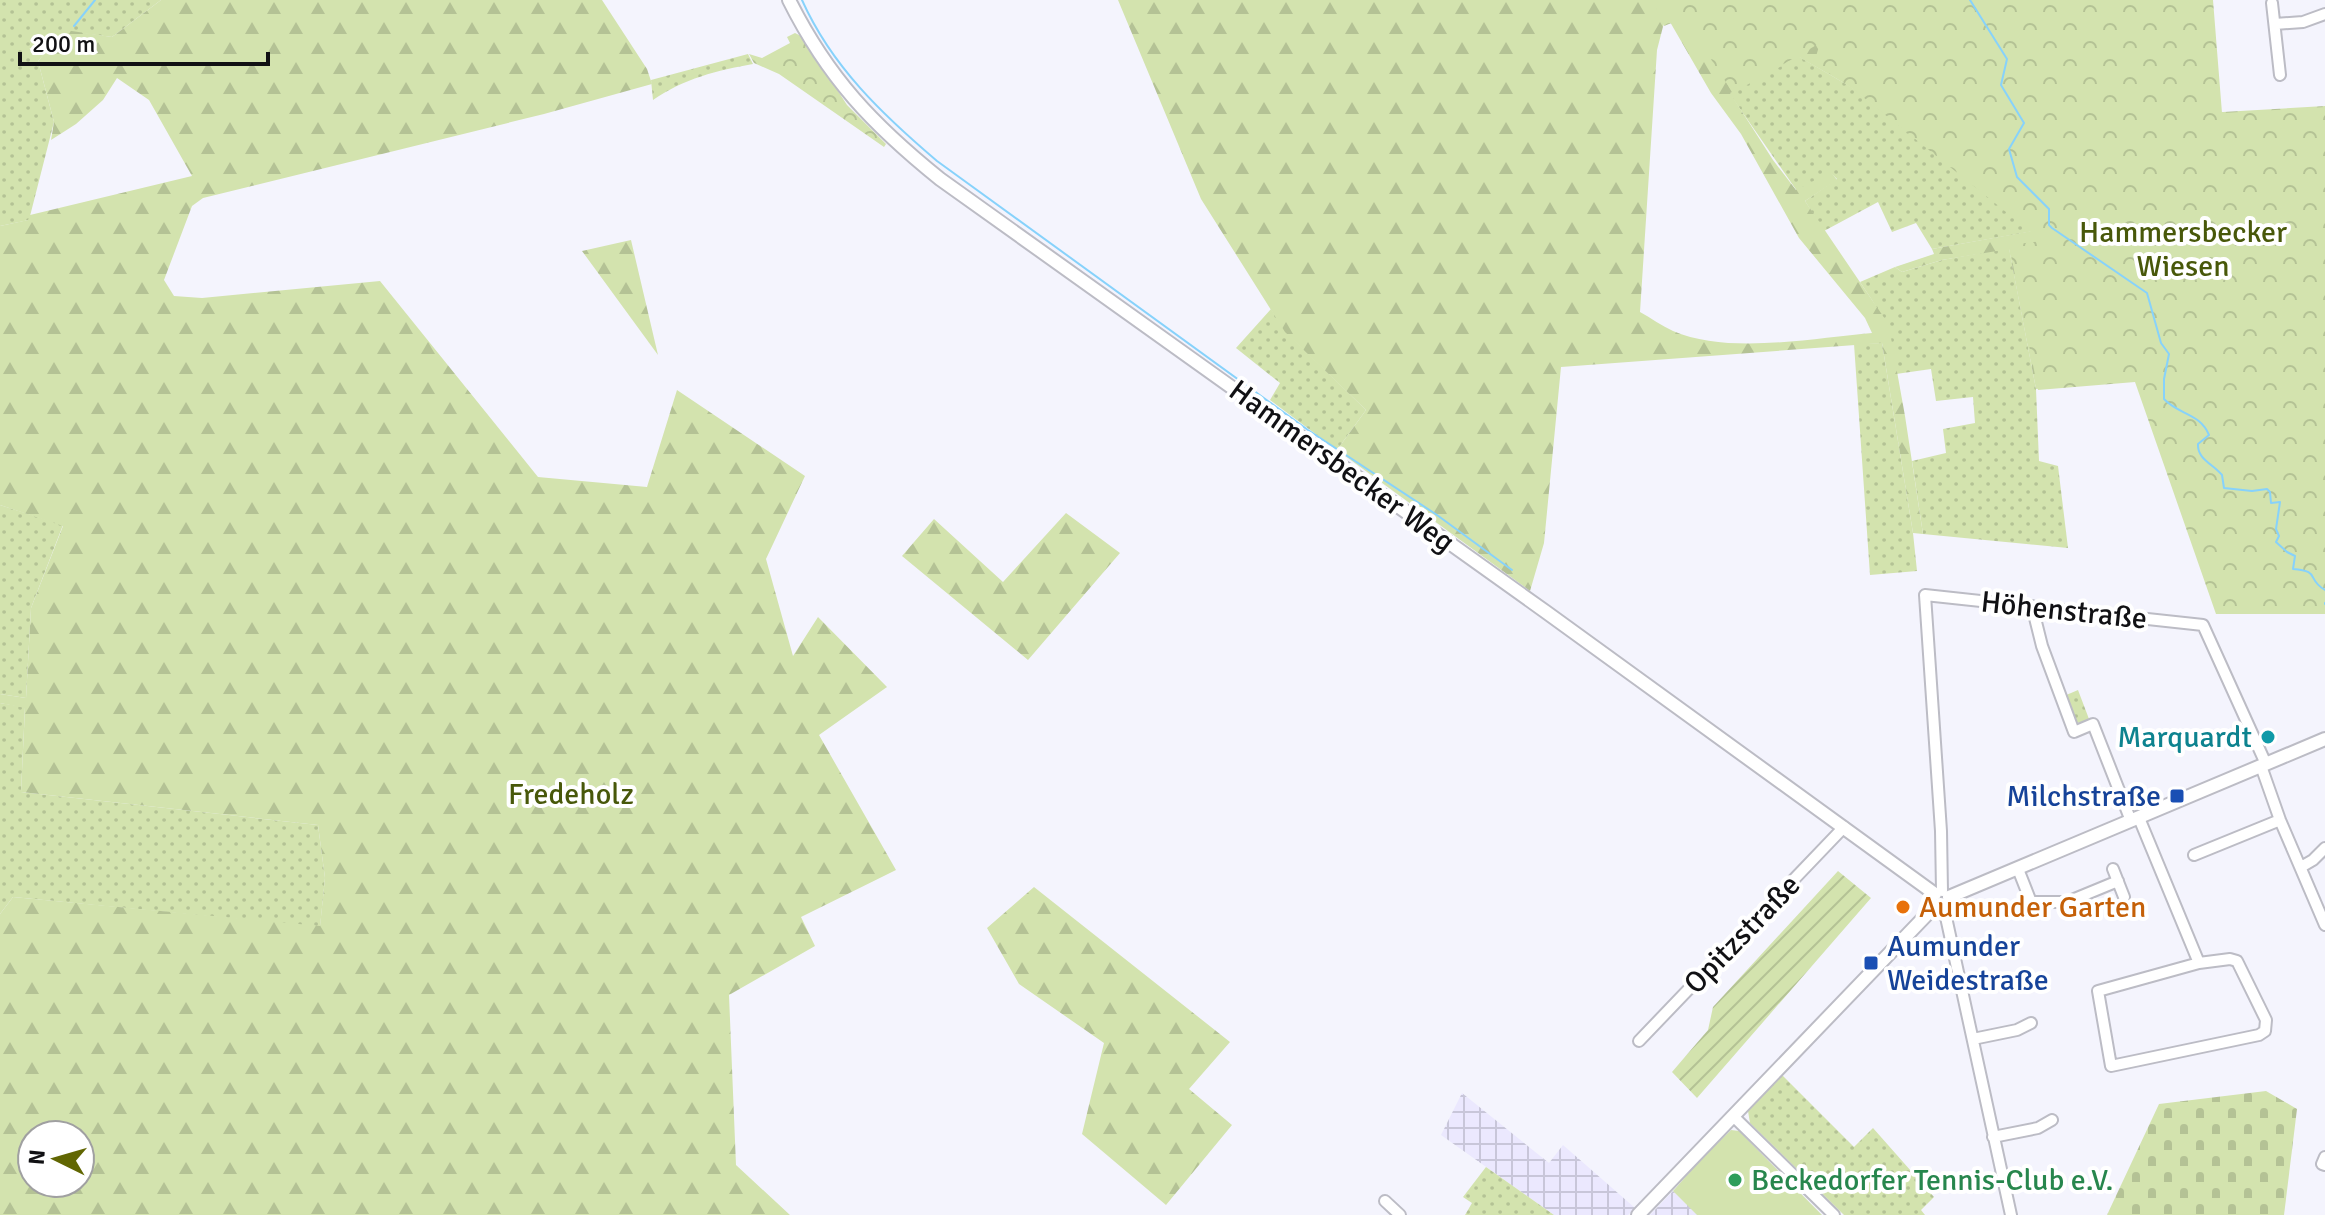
<svg xmlns="http://www.w3.org/2000/svg" width="2325" height="1215" font-family="Signika,sans-serif">
	<style>
		.industrial { fill: url(#industrial-grid) }
		.grass { fill: url(#grass-dots) }
		.forest { fill: url(#forest-firs); fill-rule: evenodd }
		.cemetery { fill: url(#cemetery-stones) }
		.park { fill: url(#park-crowns) }
		.garden { fill: url(#garden-furrows) }
		.pitch { fill: #d3e3ae }
		.lines { fill: none; stroke-linecap: round; stroke-linejoin: round }
		.stream { stroke: #87d2fb; stroke-width: 2 }
		.minor-casing { stroke: #bcbcc5; stroke-width: 14 }
		.tertiary-casing { stroke: #bcbcc5; stroke-width: 16 }
		.minor { stroke: #fff; stroke-width: 10 }
		.tertiary { stroke: #fff; stroke-width: 12 }
		.culture-dot { fill: #0f9aa8; stroke: #fff; stroke-width: 3 }
		.transit-dot { fill: #1a4fb4; stroke: #fff; stroke-width: 3 }
		.food-dot { fill: #e8710a; stroke: #fff; stroke-width: 3 }
		.leisure-dot { fill: #2e9e5b; stroke: #fff; stroke-width: 3 }
		.labels { text-anchor: middle; stroke-width: 8; stroke-linejoin: round; paint-order: stroke }
		.park-label { font-size: 30px; fill: #48580a; stroke: #fff }
		.street-label { font-size: 30px; fill: #111114; stroke: #fff }
		.culture-label { font-size: 30px; fill: #0d838f; stroke: #fff; text-anchor: end }
		.transit-label { font-size: 30px; fill: #164399; stroke: #fff; text-anchor: end }
		.food-label { font-size: 30px; fill: #c56008; stroke: #fff; text-anchor: start }
		.leisure-label { font-size: 30px; fill: #27864d; stroke: #fff; text-anchor: start }
	</style>
	<defs>
		<pattern id="industrial-grid" width="8" height="8" patternUnits="userSpaceOnUse" patternTransform="scale(2)"><rect width="8" height="8" fill="#ebe8fe"/><path d="M0 4h8M4 0v8" fill="none" stroke="#c8c6d9"/></pattern>
		<pattern id="grass-dots" width="8" height="8" patternUnits="userSpaceOnUse" patternTransform="scale(2)"><rect width="8" height="8" fill="#d3e3ae"/><path d="M2 2h.1M6 6h.1" fill="none" stroke="#b4c295" stroke-width="1.8" stroke-linecap="round"/></pattern>
		<pattern id="forest-firs" width="22" height="20" patternUnits="userSpaceOnUse" patternTransform="scale(2)"><rect width="22" height="20" fill="#d3e3ae"/><path d="M5 1l3.5 6h-7zM16 11l3.5 6h-7z" fill="#b4c295"/></pattern>
		<pattern id="cemetery-stones" width="16" height="16" patternUnits="userSpaceOnUse" patternTransform="scale(2)"><rect width="16" height="16" fill="#d3e3ae"/><path d="M2 7V4a2 2 0 0 1 4 0v3zM10 15v-3a2 2 0 0 1 4 0v3z" fill="#b4c295"/></pattern>
		<pattern id="park-crowns" width="20" height="18" patternUnits="userSpaceOnUse" patternTransform="scale(2)"><rect width="20" height="18" fill="#d3e3ae"/><path d="M2 6a3 3 0 1 1 6 0M12 15a3 3 0 1 1 6 0" fill="none" stroke="#b4c295"/></pattern>
		<pattern id="garden-furrows" width="10" height="10" patternUnits="userSpaceOnUse" patternTransform="scale(2)"><rect width="10" height="10" fill="#d3e3ae"/><path d="M-1 1l2-2M0 10L10 0M9 11l2-2" fill="none" stroke="#b4c295"/></pattern>
	</defs>
	<rect width="100%" height="100%" fill="#f4f4fd"/>
	<path class="industrial" d="M1462 1093 1549 1163 1563 1145 1635 1208 1628 1215H1554L1441 1135Z
		M1673 1191 1698 1215H1650Z"/>
	<path class="grass" d="M0 0H161L112 37 65 31 38 61 54 122 29 220 0 226Z
		M748 54 753 64C718 70 683 79 653 100L651 80Z
		M1798 56 1851 87 2034 231 1932 249 1916 223 1892 232 1878 202 1824 231 1805 201 1837 179 1831 173 1797 191 1729 93Z
		M2009 248 2036 389 2039 461 2058 466 2068 548 1923 534 1912 461 1946 453 1943 429 1975 423 1973 397 1936 401 1931 369 1896 374C1890 329 1885 319 1860 282L1895 267 1902 272 1942 260Z
		M1271 309 1286 332 1366 410 1337 450 1270 400 1280 383 1236 348Z
		M1882 343 1913 533 1917 571 1870 575 1854 344Z
		M0 505 63 525 31 608 26 698 0 694Z
		M2078 690 2089 719 2079 723 2074 721 2064 696Z
		M0 703 25 707 21 792 318 825 325 878 320 927 13 897 0 914Z
		M1782 1075 1854 1147 1873 1128 1934 1197 1921 1210 1925 1215H1844L1750 1123 1748 1111Z
		M1486 1167 1554 1215H1465L1472 1203 1463 1197Z"/>
	<path class="forest" d="M161 0H602L647 69 652 84 544 114 203 198 192 206 164 280 174 296 202 298 380 281 538 477 647 487 677 390 805 476 766 559 793 656 818 617 887 687 819 735 896 870 801 917 815 946 729 995 736 1165 790 1215H0V914L13 897 320 926 325 878 318 825 21 792 25 708 0 703V694L26 698 31 608 63 526 0 505V226L28 220 30 215 192 176 149 100 117 78 103 100 76 124 51 140 54 122 38 61 65 30 112 37ZM32 1135H80V1183H32Z
		M1118 0H1660L1799 36 2137 109 2223 112 2325 106V163L2212 371 2036 389 2009 249 1942 260 1902 272 1895 267 1934 254 1932 249 2032 231 1851 87 1799 57 1730 93 1773 160 1796 190 1831 172 1837 180 1805 201 1885 319 1891 338 1905 416 1923 534 1913 533 1882 343 1561 367 1544 543 1530 591 1337 450 1366 410 1285 332 1201 199ZM1666 15 1711 93 1741 134 1799 238 1865 318 1872 333C1812 338 1729 355 1673 331 1662 326 1651 318 1640 312L1657 50Z
		M631 240 658 355 582 251Z
		M1066 513 1120 553 1028 660 902 556 934 519 1003 582Z
		M1034 887 1230 1042 1189 1089 1232 1125 1166 1205 1082 1134 1104 1043 1019 984 987 928Z"/>
	<path class="cemetery" d="M2266 1091 2297 1109 2284 1215H2107L2159 1104Z"/>
	<path class="park" d="M1653 0H2213L2222 113 2325 107V614H2216L2135 382 2038 390 2009 245 2042 241 1853 89 1814 63 1820 43 1733 93 1684 18 1664 26Z
		M795 33 803 37 847 105 886 144 884 147 779 74 754 63 749 54 762 58 790 43 787 37Z"/>
	<path class="garden" d="M1838 871 1871 898 1697 1098 1672 1072 1708 1030 1713 1007Z"/>
	<path class="pitch" d="M1731 1130 1739 1131 1822 1215H1697L1673 1191 1704 1156Z"/>
	<g class="lines">
		<path class="stream" d="M802 0C832 67 883 115 937 161L1308 430 1437 515 1512 570
			M1970 0 2007 59 2001 85 2024 123 2009 149 2017 177 2049 209V225L2052 228 2147 293 2161 343 2169 354 2164 379V399C2179 415 2200 413 2209 435L2198 444C2197 459 2213 464 2222 475L2224 488 2252 491 2267 489 2270 492 2271 503 2280 502 2276 529 2279 536 2276 542 2287 552 2295 556 2293 569C2321 571 2306 579 2325 590
			M74 26 95 0
			M2325 603V604"/>
		<g class="minor-casing">
			<path id="minor" d="M2272 3 2280 75
				M2275 24 2303 22 2325 14
				M2032 606 2042 646 2074 732 2093 724 2131 821
				M2261 766 2280 820 2325 925
				M2139 818 2199 963
				M2194 855 2280 820
				M2301 867 2313 860 2325 848
				M2018 869 2031 902H2067L2118 881
				M2113 869 2124 897
				M1942 891 1941 831 1925 595 2203 625 2266 764
				M1944 908 2011 1215
				M2230 959 2237 961 2266 1020 2265 1031 2259 1035 2111 1066 2098 991 2199 963Z
				M1973 1039 2017 1030 2031 1023
				M1639 1041 1844 827
				M1733 1116 1834 1215
				M1993 1137 2038 1128 2052 1120
				M2325 1157 2322 1164 2325 1165
				M1385 1201 1400 1215"/>
		</g>
		<g class="tertiary-casing">
			<path id="tertiary" d="M789 0C828 78 873 125 940 179L1546 612 1935 894
				M1949 897 2325 739
				M1638 1215 1935 906"/>
		</g>
		<use href="#minor" class="minor"/>
		<use href="#tertiary" class="tertiary"/>
	</g>
	<circle class="culture-dot" cx="2268" cy="737" r="8"/>
	<g class="transit-dot">
		<rect x="2169" y="788" width="16" height="16" rx="4"/>
		<rect x="1863" y="955" width="16" height="16" rx="4"/>
	</g>
	<circle class="food-dot" cx="1903" cy="907" r="8"/>
	<circle class="leisure-dot" cx="1735" cy="1180" r="8"/>
	<g class="labels">
		<g class="park-label">
			<text x="2183" y="242">Hammersbecker<tspan x="2183" dy="34">Wiesen</tspan></text>
			<text x="571" y="804">Fredeholz</text>
		</g>
		<g class="street-label">
			<text transform="translate(1342 466) rotate(36)" y="10">Hammersbecker Weg</text>
			<text transform="translate(2064 610) rotate(6)" y="10">Höhenstraße</text>
			<text transform="translate(1742 934) rotate(-46)" y="10">Opitzstraße</text>
		</g>
		<g class="culture-label">
			<text x="2252" y="747">Marquardt</text>
		</g>
		<g class="transit-label">
			<text x="2161" y="806">Milchstraße</text>
			<text x="1887" y="956" text-anchor="start">Aumunder<tspan x="1887" dy="34">Weidestraße</tspan></text>
		</g>
		<g class="food-label">
			<text x="1919" y="917">Aumunder Garten</text>
		</g>
		<g class="leisure-label">
			<text x="1751" y="1190">Beckedorfer Tennis-Club e.V.</text>
		</g>
	</g>
	<g transform="translate(56 1159) rotate(275)"><circle r="38" fill="#ffffff" stroke="#a0a0a1" stroke-width="2"/>
	<path d="M0-6L14 30L0 20L-14 30Z" fill="#616602"/>
	<text y="-12" font-size="22" font-weight="bold" text-anchor="middle" fill="#111114">N</text>
	</g>
	<path d="M20 52v12h248v-12" fill="none" stroke="#111114" stroke-width="4"/>
	<text x="32" y="52" font-size="24" fill="#111114" stroke="#ffffff" stroke-width="6" paint-order="stroke">200 m</text>
</svg>
